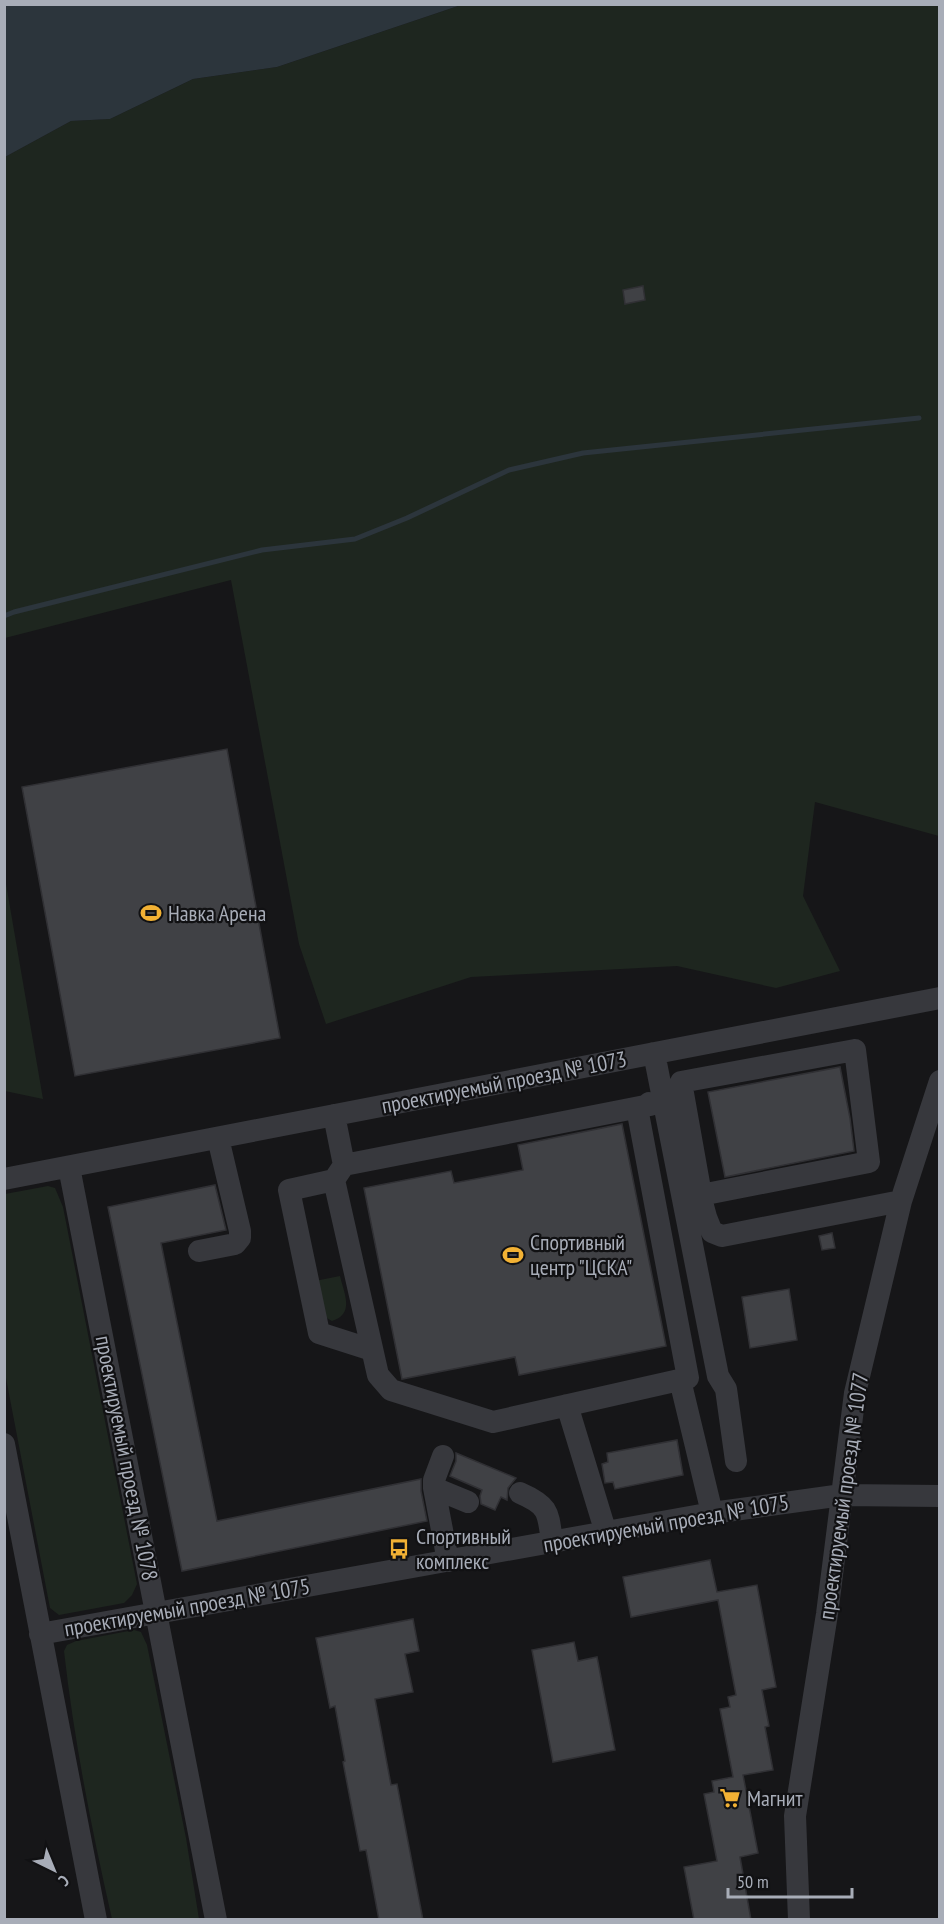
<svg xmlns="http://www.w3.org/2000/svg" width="944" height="1924" font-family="'PT Sans Narrow',sans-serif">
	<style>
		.green { fill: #1e261f }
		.water { fill: #2c353c }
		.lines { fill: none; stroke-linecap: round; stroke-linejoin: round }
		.stream { stroke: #2c353c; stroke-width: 5 }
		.building { fill: #404145; stroke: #303034; stroke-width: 1.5 }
		.minor { stroke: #37383d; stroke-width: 22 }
		.labels { text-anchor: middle; stroke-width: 4.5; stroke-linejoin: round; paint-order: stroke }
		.poi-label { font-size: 22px; fill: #a8adb8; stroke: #111113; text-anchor: start }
		.street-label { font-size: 22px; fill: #a8adb8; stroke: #111113 }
	</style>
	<rect width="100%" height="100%" fill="#161618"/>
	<path class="green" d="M461 5H939V836L815 802 803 896 840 971 776 988 677 966 471 977 326 1024 299 944 231 580 5 638V157L71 121 110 119 193 79 277 67Z
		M4 878H5L43 1099 5 1091Z
		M48 1186 55 1188 63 1207 137 1584 132 1595 124 1603 59 1615 50 1608 5 1373V1194Z
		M340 1276C344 1293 355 1314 332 1321L325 1317 315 1281Z
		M134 1630 141 1632 147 1645 186 1838 199 1919H112C92 1831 74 1741 64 1651L67 1645 76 1641Z"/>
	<path class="water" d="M5 4H461V5L277 67 193 79 110 119 71 121 5 157Z"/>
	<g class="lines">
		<path class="stream" d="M4 616 14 612 262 550 355 539 407 518 509 470 583 453 919 418"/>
	</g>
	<path class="building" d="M643 286 645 300 625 304 623 290Z
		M227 749 280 1038 75 1076 22 787Z
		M840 1067 850 1118 854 1151 725 1177 708 1092Z
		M622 1124 666 1346 519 1375 515 1357 402 1379 364 1188 451 1171 454 1183 523 1170 518 1145Z
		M215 1185 226 1230 161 1243 217 1521 421 1479V1491L427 1521 182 1571 108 1207Z
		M832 1233 835 1248 822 1250 819 1236Z
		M789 1289 797 1340 750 1348 742 1297Z
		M677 1440 683 1475 615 1489 613 1482 605 1483 602 1464 608 1462 607 1453Z
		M456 1453 516 1478 508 1488 507 1500 501 1497 495 1510 481 1504 480 1496 482 1490 450 1476 456 1461Z
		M710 1560 717 1592 757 1585 776 1687 762 1690 769 1726 765 1727 773 1770 743 1775 758 1853 740 1857 751 1920H694L684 1867 717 1861 704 1794 714 1792 712 1781 733 1777 720 1709 730 1707 728 1697 736 1695 718 1600 631 1617 623 1577Z
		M413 1619 419 1651 405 1654 413 1692 375 1699 391 1785 397 1784 423 1920H379L366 1850 360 1851 343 1762 345 1761 335 1706 330 1708 316 1638Z
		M574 1642 578 1661 597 1657 615 1750 553 1762 532 1650Z"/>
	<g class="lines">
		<path class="minor" d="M654 1053 718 1376 726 1389 736 1461
			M334 1115 344 1165 650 1105 649 1103
			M344 1165 334 1180 378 1375 391 1390 493 1422 688 1378 637 1108
			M69 1167 216 1920
			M4 1179 940 998
			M334 1180 289 1190 319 1333 372 1350
			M701 1195 869 1162 855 1050 681 1082 703 1206 706 1217 712 1232 722 1236 901 1201
			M199 1251 235 1244 240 1238V1231L218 1138
			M680 1380 712 1513
			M567 1405 606 1533
			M4 1444 96 1920
			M443 1456 434 1480V1488L448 1561
			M434 1488 468 1502
			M520 1493C550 1506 548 1513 552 1542
			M40 1634 712 1513 842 1495 940 1496
			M799 1920 795 1816 827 1614 855 1393 901 1201 940 1081"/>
	</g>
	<defs>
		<g id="stadium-bare" transform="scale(1.62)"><path d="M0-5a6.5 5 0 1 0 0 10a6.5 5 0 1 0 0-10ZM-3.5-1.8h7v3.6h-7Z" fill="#f2b134" stroke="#111113" stroke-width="2.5" paint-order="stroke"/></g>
		<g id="bus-bare" transform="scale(1.62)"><path d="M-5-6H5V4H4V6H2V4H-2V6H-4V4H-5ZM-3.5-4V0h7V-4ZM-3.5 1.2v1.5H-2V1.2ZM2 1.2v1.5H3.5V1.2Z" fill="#f2b134" stroke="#111113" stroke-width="2.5" paint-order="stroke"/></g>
		<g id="supermarket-bare" transform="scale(1.62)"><path d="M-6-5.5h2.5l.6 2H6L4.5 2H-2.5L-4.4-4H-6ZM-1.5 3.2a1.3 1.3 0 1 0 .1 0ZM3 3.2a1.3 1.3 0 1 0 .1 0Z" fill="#f2b134" stroke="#111113" stroke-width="2.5" paint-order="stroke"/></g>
	</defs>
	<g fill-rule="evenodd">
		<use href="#stadium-bare" x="151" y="913"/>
		<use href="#stadium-bare" x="513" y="1255"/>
		<use href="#bus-bare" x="399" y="1549"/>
		<use href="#supermarket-bare" x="730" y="1798"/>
	</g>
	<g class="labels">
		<g class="poi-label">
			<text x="168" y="921">Навка Арена</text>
			<text x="530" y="1250">Спортивный<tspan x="530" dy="25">центр "ЦСКА"</tspan></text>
			<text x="416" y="1544">Спортивный<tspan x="416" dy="25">комплекс</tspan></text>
			<text x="747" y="1806">Магнит</text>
		</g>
		<g class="street-label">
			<text transform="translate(504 1082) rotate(-11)" y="8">проектируемый проезд № 1073</text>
			<text transform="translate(127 1458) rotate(79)" y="8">проектируемый проезд № 1078</text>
			<text transform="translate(843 1496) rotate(-82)" y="8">проектируемый проезд № 1077</text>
			<text transform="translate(666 1523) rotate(-10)" y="8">проектируемый проезд № 1075</text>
			<text transform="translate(187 1607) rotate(-10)" y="8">проектируемый проезд № 1075</text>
		</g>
	</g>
	<rect width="944" height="1924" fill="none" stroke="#a8adb8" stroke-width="12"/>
	<g transform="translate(54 1870) rotate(137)" stroke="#111113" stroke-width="4.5" paint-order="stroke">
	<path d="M0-4.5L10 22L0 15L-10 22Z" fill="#a8adb8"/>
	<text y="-9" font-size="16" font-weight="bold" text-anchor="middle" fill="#a8adb8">С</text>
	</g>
	<path d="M728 1888v9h124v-9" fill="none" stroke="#a8adb8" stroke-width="3"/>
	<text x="737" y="1888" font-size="18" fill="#a8adb8" stroke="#111113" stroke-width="4.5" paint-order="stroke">50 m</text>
</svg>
